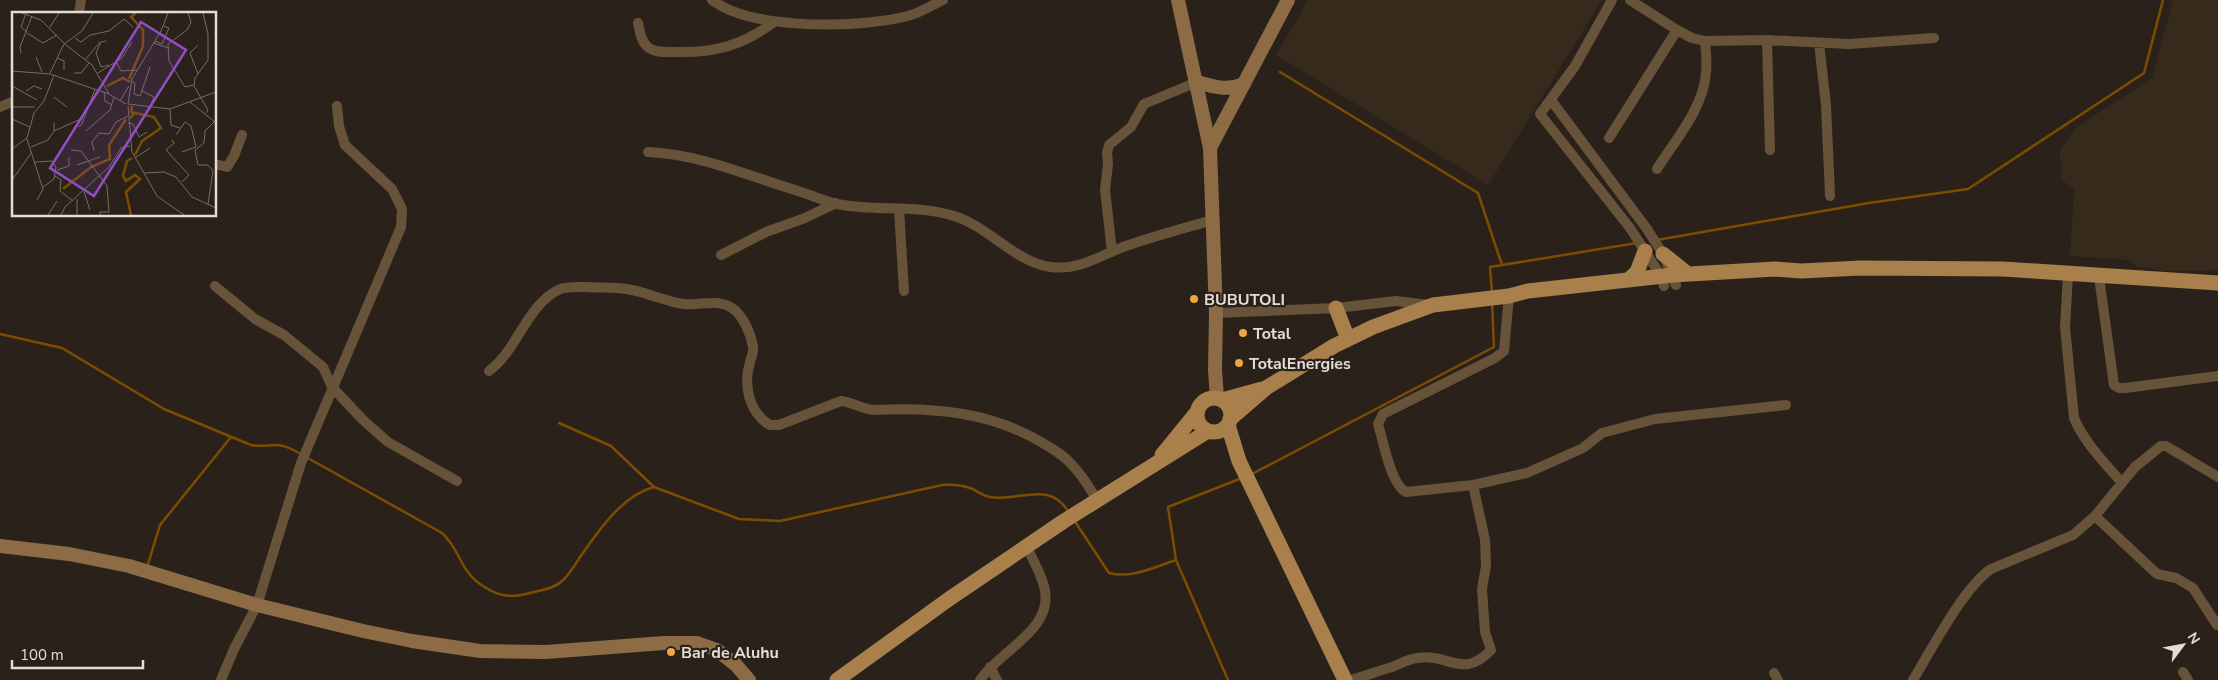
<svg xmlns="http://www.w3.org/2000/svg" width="2218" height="680" font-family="'Nunito Sans',sans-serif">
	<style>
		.built { fill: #362a1c }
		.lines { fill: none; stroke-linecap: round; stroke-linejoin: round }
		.stream { stroke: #7c4d00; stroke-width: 2.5 }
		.street { stroke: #67523a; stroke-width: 10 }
		.secondary { stroke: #8c6b45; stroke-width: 14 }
		.primary { stroke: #a97f4c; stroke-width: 15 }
		.poi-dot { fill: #f1a540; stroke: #2a221a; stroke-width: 2 }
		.labels { text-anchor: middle; stroke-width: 4.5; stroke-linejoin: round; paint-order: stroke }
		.poi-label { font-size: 16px; font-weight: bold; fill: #e2ddd7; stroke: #2a221a; text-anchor: start }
		.inset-river { fill: none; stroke: #7c4d00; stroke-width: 2.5 }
		.inset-road { fill: none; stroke: #746d66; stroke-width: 1 }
		.view { fill: #904fc4; fill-opacity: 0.15; stroke: #904fc4; stroke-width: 2.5 }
		.inset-edge { fill: none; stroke: #e2ddd7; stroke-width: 2.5 }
	</style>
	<rect width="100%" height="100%" fill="#2a221a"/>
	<path class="built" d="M1308 0H1602L1488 185 1276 55Z
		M2173 0H2218V270L2167 271 2135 266 2128 260 2070 256 2074 190 2061 179 2060 150 2075 128 2152 78Z"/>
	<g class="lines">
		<path class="stream" d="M1280 72 1478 193 1502 265
			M1657 240 1869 203 1968 189 2144 73 2163 0
			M1492 293 1490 267 1637 243
			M0 334 62 348 164 409 251 445C262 447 267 445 277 445 286 445 293 450 301 454
			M559 423 611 446 654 487
			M306 457 442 533C461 550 459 571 483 586 499 597 512 598 530 593 540 590 554 589 562 581 569 575 575 565 580 557 598 532 622 495 654 487L739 519 780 521 942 485C953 484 963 485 973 489 978 492 984 496 990 497 1019 502 1048 480 1068 511
			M1252 474 1494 347 1492 303
			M1074 520 1109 573C1131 579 1155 567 1176 560L1168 507 1242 478
			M1176 560 1228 680
			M148 564 160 525 231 437"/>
		<path class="street" d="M712 0C753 31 860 28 908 16 920 13 932 5 943 0
			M1612 0 1575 66 1540 114 1630 228 1661 276 1664 286
			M1630 0 1677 30 1692 38 1705 41 1767 40 1849 44 1934 38
			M79 14 81 0
			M638 23C640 32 641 42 649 48 657 53 666 52 675 52 714 53 742 46 774 22
			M1767 40 1770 150
			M1819 43 1826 105 1830 196
			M1551 100 1647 229 1663 254 1676 285
			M0 107 14 101
			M1609 138 1677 30
			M648 152C699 154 749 176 798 191 811 195 824 201 837 204 876 212 916 204 954 216 988 226 1015 262 1050 267 1080 271 1100 255 1126 246 1154 236 1184 228 1213 220
			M215 164 227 167 234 156 242 135
			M1657 169C1675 140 1704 108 1706 72 1707 62 1706 51 1705 41
			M899 209 904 291
			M1112 252 1105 190 1108 164 1107 153 1109 145 1131 127 1144 104 1197 82
			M721 255 766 232 805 218 836 203
			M2068 275 2065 327 2074 418C2084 442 2104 462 2121 482
			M2099 277 2114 385 2119 388H2125L2218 376
			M215 286 255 319 284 335 323 367 332 387 363 420 388 442 457 481
			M1509 296 1504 351 1495 358 1383 414 1378 424C1383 440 1391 485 1406 492L1473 485 1527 473 1583 448 1602 433 1655 419 1786 405
			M1216 313 1336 308 1396 301 1429 305
			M489 371C518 350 526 305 560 289 567 286 579 287 587 287 601 288 618 287 632 290 649 293 667 302 684 304 700 306 716 298 732 308 743 315 751 334 753 347 754 353 751 357 750 362 743 385 749 413 770 425H779L841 401C852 402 862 409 874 410 934 407 994 412 1046 445 1056 451 1066 457 1073 466 1083 476 1090 489 1097 500
			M2095 516 2157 574 2176 578 2193 588 2217 625
			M990 667 997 680
			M2183 672 2188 680
			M1774 673 1778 680
			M221 680 234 649 257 605 301 463 401 227 402 209 392 189 345 145 339 126 337 106
			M980 680C1001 649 1056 629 1044 586 1040 572 1033 559 1026 546
			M1351 680C1365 676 1378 671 1392 667 1400 664 1408 659 1417 658 1451 653 1462 680 1491 650L1485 632 1482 589 1486 566 1485 540 1473 485
			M1913 680C1931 650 1964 587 1991 569L2073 535 2095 516 2135 467 2161 446H2166L2218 477"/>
		<path class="secondary" d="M1178 0 1210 148 1216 313 1215 370 1217 398
			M1197 82C1214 87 1228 91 1244 84
			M1210 148 1288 0
			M0 546 69 554 129 566 257 605 363 631 412 641 480 651 546 652 664 643H697L717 650 736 665 749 680"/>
		<path class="primary" d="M1663 254 1688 274
			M1628 280 1637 272 1645 251
			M1336 308 1348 339
			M1197 415a17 17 0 1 1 34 0a17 17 0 1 1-34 0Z
			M1222 400 1262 389
			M1230 419 1266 388 1334 346 1373 327 1433 305 1509 296 1528 291 1673 275 1775 269 1801 271 1860 268 2003 269 2218 283
			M1228 425 1239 461 1345 680
			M1162 455 1197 412
			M837 680 949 599 1064 521 1208 431"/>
	</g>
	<g class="poi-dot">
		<circle cx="1194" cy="299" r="5"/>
		<circle cx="1243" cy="333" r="5"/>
		<circle cx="1239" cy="363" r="5"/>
		<circle cx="671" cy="652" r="5"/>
	</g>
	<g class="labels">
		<g class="poi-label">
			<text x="1204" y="305">BUBUTOLI</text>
			<text x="1253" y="339">Total</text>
			<text x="1249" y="369">TotalEnergies</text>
			<text x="681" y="658">Bar de Aluhu</text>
		</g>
	</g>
	<g transform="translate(12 12)">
		<rect width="204" height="204" fill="#2a221a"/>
		<path class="inset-river" d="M117 67 131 34V18L119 5 124 1M95 74 111 66 118 70M123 101 142 105 149 116 130 129 123 143M118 106 123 101 119 100 120 94M51 177 79 155 98 147 97 133 114 107M119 203 114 180 128 167 123 163 114 169 111 164 115 149 120 146"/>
		<path class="inset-road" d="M10 1 29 8 54 33 80 53 97 82M14 1 9 15 15 20M176 1 179 10 175 18 156 32 157 49 173 75 182 73M191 1 196 22V48L183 66 182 74 196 98 194 101M38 15 47 1M15 21 31 31 45 23M63 26 69 30 78 23 97 19 112 7 121 15M94 29 89 30 84 41 89 55 97 53M143 29 150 32 157 16 152 14M141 31 157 36M186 33 178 41 186 62M9 41 8 35 20 4M24 45 30 60M45 46 52 49V58M73 48 88 30M104 49 109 59 125 58M0 59 38 62 97 82 114 92M38 61 52 32 70 19 81 1M62 61H69L77 51M86 61 110 46 120 30M119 69 123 71 122 82 128 84 138 55M0 74 25 88M14 79 22 74 30 77M130 79 142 85 138 95M92 80 93 89 100 93M42 85 55 95M108 89 117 74M178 90 203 110M116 92 120 67 149 19 156 1M116 92 158 97 204 80M116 94 120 140 145 184 172 203M0 95H23M158 97 159 113 168 116M0 107 18 115M116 111 121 112 127 125 135 120M66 115 70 112 83 77M42 119 71 106M74 119 98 98 102 85M164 123 173 110 179 114 184 135 170 140M15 127 31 177 25 188M160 128 162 131 154 138 177 163 170 170M19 135 36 128 42 119V111M0 137 15 126 22 101 32 89 42 63M59 138 69 139 95 174 97 200H88V203M82 139 80 130 87 121 97 122 104 110 116 104M123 146 138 136M23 150 40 149 44 155 42 167 31 175M65 153 88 145M45 158 57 154V145M132 161 152 160 164 165 180 185 204 196M43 164 49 168 48 179 61 189M0 168 20 140M72 180 78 198M196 192 201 159 196 153H186L183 138 192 131 193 119 203 109M36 203 45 189M49 203 53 195 97 155 109 136 118 134M65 203V187"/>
		<path class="view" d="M129 10 174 38 82 184 38 156Z"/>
		<rect width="204" height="204" class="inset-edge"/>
	</g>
	<g transform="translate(2183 645) rotate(58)" stroke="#2a221a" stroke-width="4" paint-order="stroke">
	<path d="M0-4L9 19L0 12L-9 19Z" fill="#e2ddd7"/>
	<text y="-8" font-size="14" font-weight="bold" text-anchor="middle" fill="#e2ddd7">N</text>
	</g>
	<path d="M12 660v8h131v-8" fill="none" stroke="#e2ddd7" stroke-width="2.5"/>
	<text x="20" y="660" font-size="15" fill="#e2ddd7" stroke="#2a221a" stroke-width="4" paint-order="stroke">100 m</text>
</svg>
